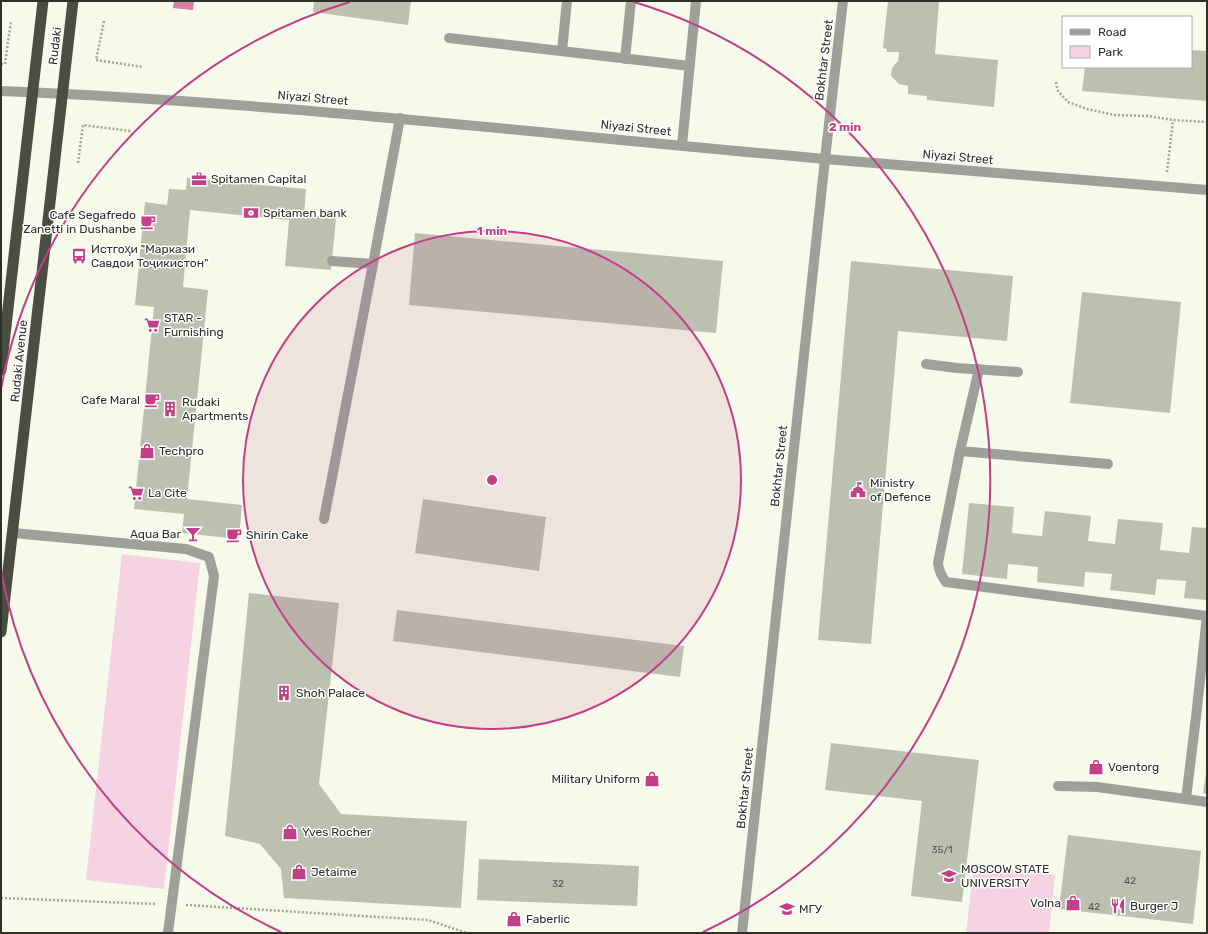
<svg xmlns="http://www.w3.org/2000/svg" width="1208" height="934" font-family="Rubik,sans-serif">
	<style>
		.green { fill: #f6d3e3 }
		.water { fill: #d47ea8 }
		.building { fill: #bbc0b1 }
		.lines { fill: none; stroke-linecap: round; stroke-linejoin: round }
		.path { stroke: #a1a599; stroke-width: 2.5; stroke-dasharray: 2 2; stroke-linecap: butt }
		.service { stroke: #9ea19a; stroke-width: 10 }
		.minor { stroke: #9ea19a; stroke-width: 10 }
		.tertiary { stroke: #9ea19a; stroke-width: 10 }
		.trunk { stroke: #4a4e42; stroke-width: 11 }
		.ring { fill: none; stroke: #c24088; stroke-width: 2 }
		.labels { text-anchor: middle; stroke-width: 3; stroke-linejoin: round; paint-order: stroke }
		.number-label { font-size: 10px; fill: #51544c }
		.street-label { font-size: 12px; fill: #2e302a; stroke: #fff }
		.poi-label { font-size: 12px; fill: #2e302a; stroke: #fff; text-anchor: start }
		.centre { fill: #c24088; stroke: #fff; stroke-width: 2 }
		.ring-label { font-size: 12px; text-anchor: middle; font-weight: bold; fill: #c24088; stroke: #fff; stroke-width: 3; stroke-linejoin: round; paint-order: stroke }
	</style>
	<rect width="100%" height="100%" fill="#f5faea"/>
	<path class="green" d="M122 554 200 563 164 889 86 880Z
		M974 864 1055 875 1049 933H966Z"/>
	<path class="water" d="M174 1H194L193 10 173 8Z"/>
	<path class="building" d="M314 1H411L408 25 313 12Z
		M888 1H939L935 54 998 60 994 107 927 100V96L908 94V86L899 84 891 76 892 69 894 65 898 61 899 52H887V49L883 48Z
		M1191 50 1207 51V101L1082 91 1085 67H1191Z
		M187 178 306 189 304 215 336 218 331 270 285 266 289 220 190 210 183 287 208 290 187 499 242 505 239 539 182 533 184 514 134 509 154 307 135 305 145 202 167 205 169 189 186 190Z
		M415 233 723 261 716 333 409 305Z
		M851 261 1013 276 1007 341 898 331 871 644 818 640Z
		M1082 292 1181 302 1170 413 1070 403Z
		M423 499 546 517 539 571 415 553Z
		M969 503 1014 507 1012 533 1042 536 1045 511 1091 516 1088 541 1115 544 1118 519 1163 523 1160 550 1189 553 1192 527 1207 528V600L1184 598 1186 581 1157 579 1155 595 1110 590 1112 574 1085 572 1084 587 1037 582 1038 567 1008 564 1007 579 962 574Z
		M249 593 339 603 319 784 341 814 467 821 461 908 284 898 281 869 260 844 225 836Z
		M397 610 684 646 680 677 393 641Z
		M831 743 979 760 962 902 911 896 922 801 825 790Z
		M1206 773H1207V794L1203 793Z
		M1068 835 1201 851 1193 924 1059 909Z
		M479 859 639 866 637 906 477 900Z"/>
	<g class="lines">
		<path class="path" d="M104 21 96 60 143 67
			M1 64H5L11 21
			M1056 82 1058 91 1068 102 1087 109 1115 115 1148 116 1173 120 1207 122
			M78 163 83 125 131 131
			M1167 172 1173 120
			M1 898 157 904
			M186 905 428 920 467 933"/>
		<path class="service" d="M449 38 690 66
			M562 51 567 1
			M625 59 631 1
			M682 145 696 1
			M332 261 373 264 400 118
			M926 364 957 368 1018 372
			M324 519 373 264
			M13 533 186 549 209 557 214 576 168 933"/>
		<path class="minor" d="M1 91C277 102 550 135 825 159 952 170 1080 179 1207 190
			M979 369 960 451 1108 464
			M960 451 938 563C939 571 941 576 946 582L1207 616
			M1058 786 1097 787 1207 802
			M1186 799 1196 717 1207 616"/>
		<path class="tertiary" d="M742 933 825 159 843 1"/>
		<path class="trunk" d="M1 370 43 1
			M1 632 73 1"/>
	</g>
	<circle cx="492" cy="480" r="249" fill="#c24088" fill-opacity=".12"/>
	<g class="ring">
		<circle cx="492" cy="480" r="249"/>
		<path d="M281 932A499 499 0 0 1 1 571M1 389A499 499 0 0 1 350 2M634 2A499 499 0 0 1 703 932"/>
	</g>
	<defs>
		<g id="office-bare" transform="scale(1.2)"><path d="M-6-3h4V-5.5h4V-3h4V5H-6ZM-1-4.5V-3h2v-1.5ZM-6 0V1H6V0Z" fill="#c24088" stroke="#fff" stroke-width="2.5" paint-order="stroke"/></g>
		<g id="bank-bare" transform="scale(1.2)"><path d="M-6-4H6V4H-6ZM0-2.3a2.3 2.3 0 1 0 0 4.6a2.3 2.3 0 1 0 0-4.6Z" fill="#c24088" stroke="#fff" stroke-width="2.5" paint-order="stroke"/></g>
		<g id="cafe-bare" transform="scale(1.2)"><path d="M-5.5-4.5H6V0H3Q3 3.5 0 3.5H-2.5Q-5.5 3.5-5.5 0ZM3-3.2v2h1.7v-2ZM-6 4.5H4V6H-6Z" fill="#c24088" stroke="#fff" stroke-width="2.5" paint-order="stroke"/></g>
		<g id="bus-bare" transform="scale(1.2)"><path d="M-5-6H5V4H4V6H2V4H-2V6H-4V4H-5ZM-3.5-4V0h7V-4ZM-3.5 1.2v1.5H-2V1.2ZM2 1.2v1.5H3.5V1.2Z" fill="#c24088" stroke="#fff" stroke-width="2.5" paint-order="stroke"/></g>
		<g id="supermarket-bare" transform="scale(1.2)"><path d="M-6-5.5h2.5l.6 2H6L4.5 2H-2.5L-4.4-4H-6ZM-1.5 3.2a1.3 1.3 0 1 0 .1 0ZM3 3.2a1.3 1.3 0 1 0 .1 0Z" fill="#c24088" stroke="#fff" stroke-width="2.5" paint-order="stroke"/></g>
		<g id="building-bare" transform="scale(1.2)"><path d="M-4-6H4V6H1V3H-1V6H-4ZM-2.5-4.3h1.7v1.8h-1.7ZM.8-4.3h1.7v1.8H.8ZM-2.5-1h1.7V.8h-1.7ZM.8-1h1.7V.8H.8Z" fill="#c24088" stroke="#fff" stroke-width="2.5" paint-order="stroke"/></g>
		<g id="shop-bare" transform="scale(1.2)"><path d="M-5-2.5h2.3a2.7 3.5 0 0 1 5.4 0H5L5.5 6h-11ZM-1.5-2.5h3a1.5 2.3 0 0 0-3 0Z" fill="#c24088" stroke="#fff" stroke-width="2.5" paint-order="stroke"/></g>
		<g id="civic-bare" transform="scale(1.2)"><path d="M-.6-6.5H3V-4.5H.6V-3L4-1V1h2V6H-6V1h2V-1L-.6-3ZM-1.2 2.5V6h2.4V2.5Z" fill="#c24088" stroke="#fff" stroke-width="2.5" paint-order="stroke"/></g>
		<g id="bar-bare" transform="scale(1.2)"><path d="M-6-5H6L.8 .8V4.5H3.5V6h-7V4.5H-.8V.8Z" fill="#c24088" stroke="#fff" stroke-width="2.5" paint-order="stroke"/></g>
		<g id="university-bare" transform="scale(1.2)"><path d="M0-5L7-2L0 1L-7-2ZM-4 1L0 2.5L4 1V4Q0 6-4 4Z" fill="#c24088" stroke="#fff" stroke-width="2.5" paint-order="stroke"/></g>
		<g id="restaurant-bare" transform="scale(1.2)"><path d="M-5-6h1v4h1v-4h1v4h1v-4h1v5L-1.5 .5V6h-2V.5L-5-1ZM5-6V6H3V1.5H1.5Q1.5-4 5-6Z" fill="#c24088" stroke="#fff" stroke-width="2.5" paint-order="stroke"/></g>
	</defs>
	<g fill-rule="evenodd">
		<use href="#office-bare" x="199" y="179"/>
		<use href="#bank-bare" x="251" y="213"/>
		<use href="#cafe-bare" x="148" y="222"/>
		<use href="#bus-bare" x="79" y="256"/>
		<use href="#supermarket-bare" x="152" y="325"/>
		<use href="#cafe-bare" x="152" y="400"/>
		<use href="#building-bare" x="170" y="409"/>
		<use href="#shop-bare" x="147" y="451"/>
		<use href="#civic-bare" x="858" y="490"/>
		<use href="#supermarket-bare" x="136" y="493"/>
		<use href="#bar-bare" x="193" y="534"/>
		<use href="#cafe-bare" x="234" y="535"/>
		<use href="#building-bare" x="284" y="693"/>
		<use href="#shop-bare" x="1096" y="767"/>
		<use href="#shop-bare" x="652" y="779"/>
		<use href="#shop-bare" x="290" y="832"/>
		<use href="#shop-bare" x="299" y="872"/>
		<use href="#university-bare" x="949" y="876"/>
		<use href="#shop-bare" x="1073" y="903"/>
		<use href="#restaurant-bare" x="1118" y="906"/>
		<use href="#university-bare" x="787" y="909"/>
		<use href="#shop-bare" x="514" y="919"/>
	</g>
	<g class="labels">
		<g class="number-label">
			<text x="942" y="853">35/1</text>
			<text x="1130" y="884">42</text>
			<text x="558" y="887">32</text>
			<text x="1094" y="910">42</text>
		</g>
		<g class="street-label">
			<text transform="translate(55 46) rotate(-83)" y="4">Rudaki</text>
			<text transform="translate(824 60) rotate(-83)" y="4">Bokhtar Street</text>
			<text transform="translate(313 98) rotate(5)" y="4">Niyazi Street</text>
			<text transform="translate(636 128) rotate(6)" y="4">Niyazi Street</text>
			<text transform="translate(958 157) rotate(5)" y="4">Niyazi Street</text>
			<text transform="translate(19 361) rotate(-84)" y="4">Rudaki Avenue</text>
			<text transform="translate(779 466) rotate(-84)" y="4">Bokhtar Street</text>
			<text transform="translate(745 788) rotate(-84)" y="4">Bokhtar Street</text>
		</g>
		<g class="poi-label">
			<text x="211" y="183">Spitamen Capital</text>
			<text x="263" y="217">Spitamen bank</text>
			<text x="136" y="219" text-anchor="end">Cafe Segafredo<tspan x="136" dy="14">Zanetti in Dushanbe</tspan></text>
			<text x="91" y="253">Истгоҳи "Маркази<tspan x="91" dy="14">Савдои Toҷикистон"</tspan></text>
			<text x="164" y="322">STAR -<tspan x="164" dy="14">Furnishing</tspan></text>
			<text x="140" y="404" text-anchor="end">Cafe Maral</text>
			<text x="182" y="406">Rudaki<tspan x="182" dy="14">Apartments</tspan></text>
			<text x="159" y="455">Techpro</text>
			<text x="870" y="487">Ministry<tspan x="870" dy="14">of Defence</tspan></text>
			<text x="148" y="497">La Cite</text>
			<text x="181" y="538" text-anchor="end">Aqua Bar</text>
			<text x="246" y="539">Shirin Cake</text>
			<text x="296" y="697">Shoh Palace</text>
			<text x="1108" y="771">Voentorg</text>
			<text x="640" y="783" text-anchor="end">Military Uniform</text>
			<text x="302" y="836">Yves Rocher</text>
			<text x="961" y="873">MOSCOW STATE<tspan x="961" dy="14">UNIVERSITY</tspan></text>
			<text x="311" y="876">Jetaime</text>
			<text x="1061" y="907" text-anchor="end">Volna</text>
			<text x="1130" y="910">Burger J</text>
			<text x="799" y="913">МГУ</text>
			<text x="526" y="923">Faberlic</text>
		</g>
	</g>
	<circle cx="492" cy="480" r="6" class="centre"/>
	<g class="ring-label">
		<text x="845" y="131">2 min</text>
		<text x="492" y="235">1 min</text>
	</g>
	<rect width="1208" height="934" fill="none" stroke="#2e302a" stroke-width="4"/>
	<rect x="1062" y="16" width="130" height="52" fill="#ffffff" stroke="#abacaa"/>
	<rect x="1070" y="29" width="20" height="6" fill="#9ea19a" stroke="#abacaa"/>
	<text x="1098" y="36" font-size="12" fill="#2e302a">Road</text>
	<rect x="1070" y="46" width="20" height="12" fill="#f6d3e3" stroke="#abacaa"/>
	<text x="1098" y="56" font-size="12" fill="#2e302a">Park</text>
</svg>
